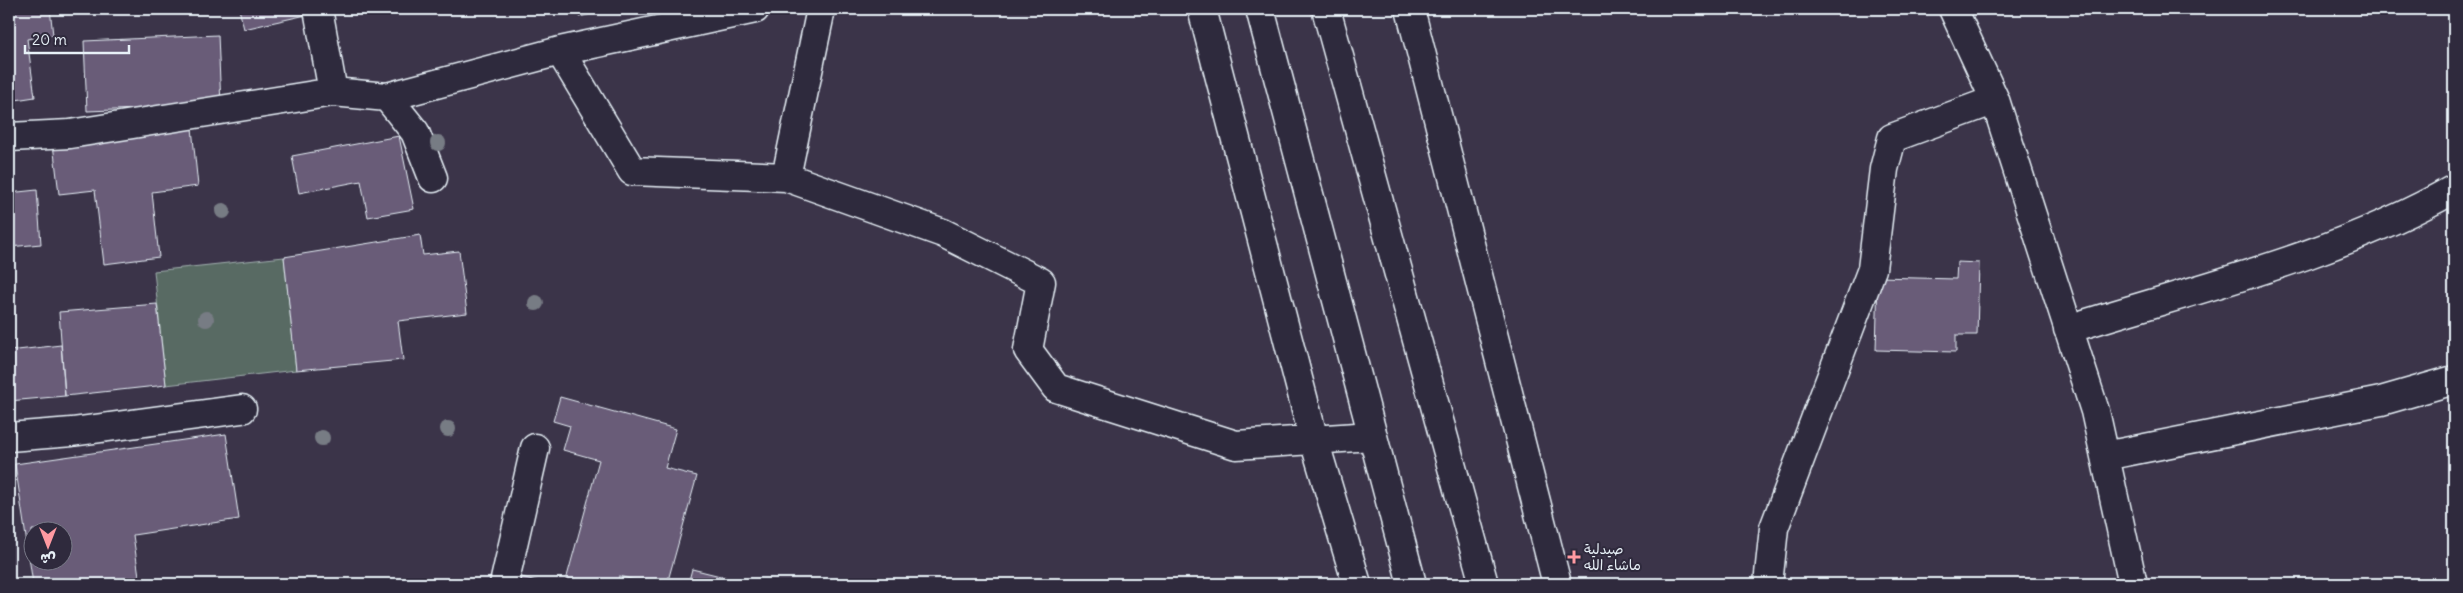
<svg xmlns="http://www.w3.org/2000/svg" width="2463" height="593" font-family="Delius,'Playpen Sans Arabic',sans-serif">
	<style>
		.green { fill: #596b63; stroke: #a0aeae }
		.building { fill: #695c78; stroke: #e8f1f8; fill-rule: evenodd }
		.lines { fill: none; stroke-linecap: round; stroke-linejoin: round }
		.minor-casing { stroke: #e8f1f8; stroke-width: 31 }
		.highway-casing { stroke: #e8f1f8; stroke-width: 31 }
		.minor { stroke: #2f2a3d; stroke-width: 28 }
		.highway { stroke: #2f2a3d; stroke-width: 28 }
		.tree { fill: #777b84 }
		.poi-dot { fill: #ff9aa2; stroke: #2f2a3d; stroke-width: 2 }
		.labels { text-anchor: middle; stroke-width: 4; stroke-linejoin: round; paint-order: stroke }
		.poi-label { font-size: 14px; fill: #e8f1f8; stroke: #2f2a3d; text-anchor: start }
	</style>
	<rect width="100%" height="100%" fill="#3b3449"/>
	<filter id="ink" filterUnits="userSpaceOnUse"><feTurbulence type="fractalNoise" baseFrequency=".02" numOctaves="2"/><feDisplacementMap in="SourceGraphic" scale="10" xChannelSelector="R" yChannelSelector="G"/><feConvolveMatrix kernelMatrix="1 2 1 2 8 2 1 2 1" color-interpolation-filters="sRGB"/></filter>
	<g filter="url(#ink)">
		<path class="green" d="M284 257 296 370 166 385 154 271Z"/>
		<path class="building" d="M9 9H50L53 35 27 39 35 97 9 101Z
			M239 9H305L306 15 244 29Z
			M577 9H612L579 17Z
			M218 35 221 106 87 111 84 41Z
			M192 128 198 186 152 192 159 257 104 264 95 190 59 194 53 144Z
			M399 136 414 209 368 217 361 181 299 193 292 156Z
			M37 190 41 244 9 247V193Z
			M420 235 423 255 459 251 467 313 398 321 403 360 296 370 284 257Z
			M1957 262 1979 263 1977 335H1956V352L1876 350 1878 277 1956 279Z
			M157 304 166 385 65 396 59 312Z
			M61 345 65 396 9 401V351Z
			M560 397 676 429 665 468 697 476 667 584H649L619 576 617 584H565L599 460 563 450 570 426 553 421Z
			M226 434 239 519 133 535 140 583 33 584 15 464ZM32 530H62V560H32Z
			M692 569 753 584H688Z
			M518 576 547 584H515Z"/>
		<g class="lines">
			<g class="minor-casing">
				<path id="minor" d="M318 9 333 92
					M1202 9 1314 440 1357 584
					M1410 9 1557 584
					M1953 9 1995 100 2095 411 2133 584
					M560 51 632 171 786 177 943 233 1041 282 1028 350 1056 388 1236 445 1372 436
					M387 97 560 51 755 9
					M9 137 70 134 333 92 387 97 415 132 433 178
					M786 177 821 9
					M2068 329C2198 288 2336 256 2454 189
					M9 437 72 432 242 409
					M2105 456 2381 401 2454 380
					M504 584 535 448
					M1768 584 1774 528 1872 269 1884 169 1892 138 1995 100"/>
			</g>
			<g class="highway-casing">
				<path id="highway" d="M1260 9 1412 584
					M1326 9 1484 584"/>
			</g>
			<use href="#minor" class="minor"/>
			<use href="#highway" class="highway"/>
		</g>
		<g class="tree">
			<circle cx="438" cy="143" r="8"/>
			<circle cx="223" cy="211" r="8"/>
			<circle cx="536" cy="303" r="8"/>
			<circle cx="206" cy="319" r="8"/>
			<circle cx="448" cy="429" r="8"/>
			<circle cx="322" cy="438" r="8"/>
		</g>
	</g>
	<path class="poi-dot" d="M1571.5 549.5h5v5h5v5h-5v5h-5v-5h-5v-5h5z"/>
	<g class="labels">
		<g class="poi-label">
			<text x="1584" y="554">صيدلية<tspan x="1584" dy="16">ماشاء الله</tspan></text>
		</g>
	</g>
	<rect width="2463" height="593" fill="none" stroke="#2f2a3d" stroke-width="30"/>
	<rect x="15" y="15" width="2433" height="563" fill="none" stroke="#e8f1f8" stroke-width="2" filter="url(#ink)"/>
	<g transform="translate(48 546) rotate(180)"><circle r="24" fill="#2f2a3d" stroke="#797a88"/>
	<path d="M0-4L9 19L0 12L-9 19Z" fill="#ff9aa2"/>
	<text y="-8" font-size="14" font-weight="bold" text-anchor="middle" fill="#e8f1f8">ش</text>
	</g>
	<path d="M25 45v8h104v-8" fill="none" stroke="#e8f1f8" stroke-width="2.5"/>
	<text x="32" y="45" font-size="15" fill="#e8f1f8" stroke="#2f2a3d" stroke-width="4" paint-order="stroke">20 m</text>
</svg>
